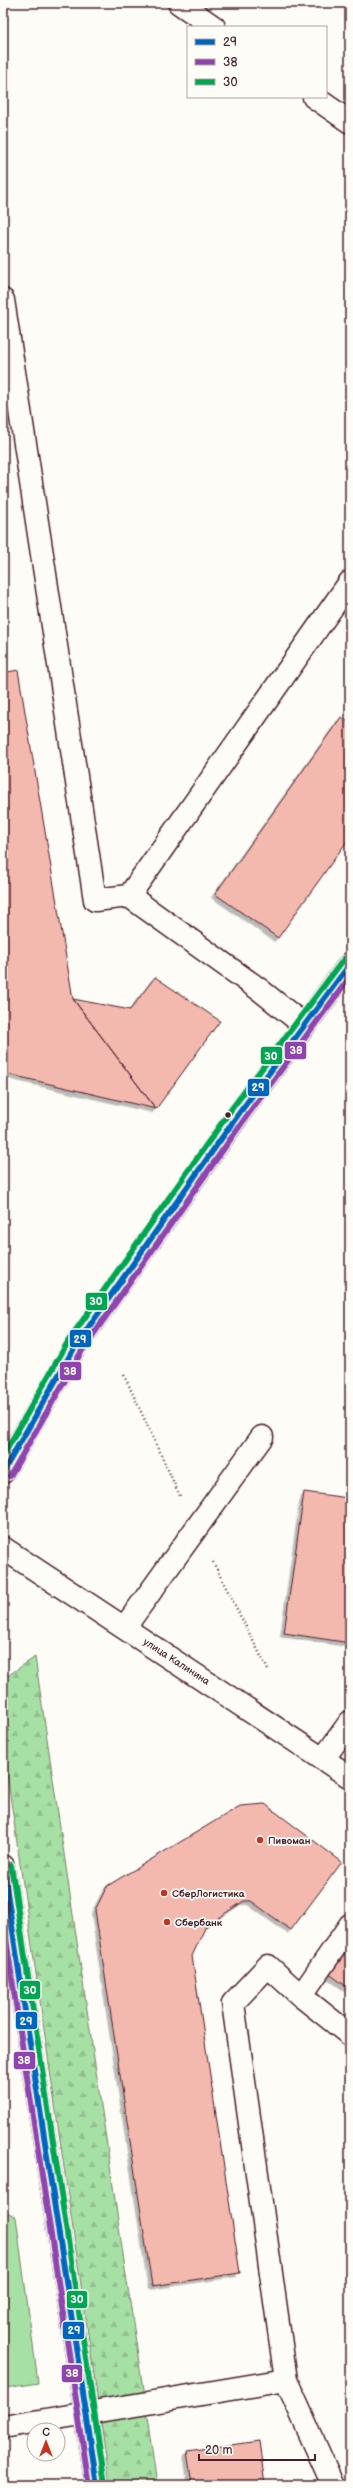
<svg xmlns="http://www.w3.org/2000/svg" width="353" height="2488" font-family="'Balsamiq Sans',sans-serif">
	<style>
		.green { fill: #a7e0a5; stroke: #788068 }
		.forest { fill: url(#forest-firs); stroke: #788068 }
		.building { fill: #f3b8ae; stroke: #4a1f2b; filter: url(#shadow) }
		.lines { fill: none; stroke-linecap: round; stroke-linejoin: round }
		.service-casing { stroke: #4a1f2b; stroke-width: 25 }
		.minor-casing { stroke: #4a1f2b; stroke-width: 25 }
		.tertiary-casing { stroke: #4a1f2b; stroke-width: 25 }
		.secondary-casing { stroke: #4a1f2b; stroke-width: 25 }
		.path { stroke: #4a1f2b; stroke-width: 2.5; stroke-dasharray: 1 3; stroke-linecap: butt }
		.service { stroke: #fdfcf7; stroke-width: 22 }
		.minor { stroke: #fdfcf7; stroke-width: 22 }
		.tertiary { stroke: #fdfcf7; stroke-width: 22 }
		.secondary { stroke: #fdfcf7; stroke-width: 22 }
		.bus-1-casing { stroke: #fdfcf7; stroke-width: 9 }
		.bus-2-casing { stroke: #fdfcf7; stroke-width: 9 }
		.bus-3-casing { stroke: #fdfcf7; stroke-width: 9 }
		.bus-1 { stroke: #0065bd; stroke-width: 6 }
		.bus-2 { stroke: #8e44ad; stroke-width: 6 }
		.bus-3 { stroke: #00a651; stroke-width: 6 }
		.bus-dot { fill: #4a1f2b; stroke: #fdfcf7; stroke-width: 1.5 }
		.poi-dot { fill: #c8321e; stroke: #fdfcf7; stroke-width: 1.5 }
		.labels { text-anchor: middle; stroke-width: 3.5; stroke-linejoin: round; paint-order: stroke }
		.street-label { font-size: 10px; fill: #4a1f2b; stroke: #fdfcf7 }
		.poi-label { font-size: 10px; font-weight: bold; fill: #4a1f2b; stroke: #fdfcf7; text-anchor: start }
		.line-badge { stroke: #fdfcf7; stroke-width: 1.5 }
		.badge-label { font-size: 11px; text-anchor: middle; font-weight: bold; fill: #fff }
	</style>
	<defs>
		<pattern id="forest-firs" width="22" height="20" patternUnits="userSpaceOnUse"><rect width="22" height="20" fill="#a7e0a5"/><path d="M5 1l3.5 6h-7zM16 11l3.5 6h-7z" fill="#91c08e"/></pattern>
		<filter id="shadow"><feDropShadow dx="-3.5" dy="3.5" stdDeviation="0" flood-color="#0004"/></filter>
	</defs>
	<rect width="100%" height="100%" fill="#fdfcf7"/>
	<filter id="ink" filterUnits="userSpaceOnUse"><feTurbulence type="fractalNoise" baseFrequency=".025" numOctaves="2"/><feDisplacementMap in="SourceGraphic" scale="8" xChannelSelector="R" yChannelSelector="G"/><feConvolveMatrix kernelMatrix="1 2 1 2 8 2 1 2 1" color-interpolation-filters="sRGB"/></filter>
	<g filter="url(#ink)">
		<path class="green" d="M3 2210 16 2217 38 2383 5 2388Z"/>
		<path class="forest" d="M35 1657 157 2485H110L3 1746V1679Z"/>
		<path class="building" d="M18 670 73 999 156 1109 3 1073V673Z
			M341 717 350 723V837L278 938 215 894Z
			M155 977 220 1021 156 1109 73 999 130 1010Z
			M350 1483V1643L284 1633 304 1492 348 1498Z
			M265 1804 342 1862 291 1930 251 1901H244L206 1926 192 1956 240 2273 152 2286 95 1910 107 1886 240 1806Z
			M350 1912V1989L314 1963Z
			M259 2441 265 2485H192L187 2451Z"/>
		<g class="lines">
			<g class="service-casing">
				<path id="service" d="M179 3 214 27
					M314 97 350 122
					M3 300 95 900 129 896 260 990 304 1025
					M129 896 350 582
					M125 1627 262 1437
					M324 1758 350 1722
					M301 1996 350 2035
					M3 2427 286 2380
					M333 2485 286 2380 233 2003 268 1966 301 1996 350 1925"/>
			</g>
			<g class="minor-casing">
				<path id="minor" d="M3 1548 350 1777"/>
			</g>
			<g class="tertiary-casing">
				<path id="tertiary" d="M3 1866 97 2485"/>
			</g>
			<g class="secondary-casing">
				<path id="secondary" d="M3 1472 76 1345 240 1112 350 964"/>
			</g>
			<path class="path" d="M124 1375 180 1496
				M213 1562 269 1672"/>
			<use href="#service" class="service"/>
			<use href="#minor" class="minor"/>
			<use href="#tertiary" class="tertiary"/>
			<use href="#secondary" class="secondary"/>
			<g class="bus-1-casing">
				<path id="bus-1" d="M3 1472 76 1345 240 1112 350 964
					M3 1866 97 2485"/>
			</g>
			<g class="bus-2-casing">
				<path id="bus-2" d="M10 1476 83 1349 246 1117 350 977
					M3 1919 89 2485"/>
			</g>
			<g class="bus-3-casing">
				<path id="bus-3" d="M3 1456 69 1340 233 1107 344 959
					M11 1865 105 2484"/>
			</g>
			<use href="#bus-1" class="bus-1"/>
			<use href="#bus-2" class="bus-2"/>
			<use href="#bus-3" class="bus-3"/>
		</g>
	</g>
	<circle class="bus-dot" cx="228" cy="1115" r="3.5"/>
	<g class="poi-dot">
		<circle cx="260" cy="1840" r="4"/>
		<circle cx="164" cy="1893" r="4"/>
		<circle cx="167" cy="1922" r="4"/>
	</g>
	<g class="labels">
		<g class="street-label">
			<text transform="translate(177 1661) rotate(33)" y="4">улица Калинина</text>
		</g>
		<g class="poi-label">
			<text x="268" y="1844">Пивоман</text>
			<text x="172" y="1897">СберЛогистика</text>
			<text x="175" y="1926">Сбербанк</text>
		</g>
	</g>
	<g class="line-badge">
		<rect x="284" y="1041" width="23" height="19" rx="4" fill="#8e44ad"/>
		<rect x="260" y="1046" width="23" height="19" rx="4" fill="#00a651"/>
		<rect x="247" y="1078" width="23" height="19" rx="4" fill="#0065bd"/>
		<rect x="85" y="1292" width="23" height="19" rx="4" fill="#00a651"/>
		<rect x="69" y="1329" width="23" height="19" rx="4" fill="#0065bd"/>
		<rect x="59" y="1361" width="23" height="20" rx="4" fill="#8e44ad"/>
		<rect x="19" y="1980" width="22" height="20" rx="4" fill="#00a651"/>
		<rect x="15" y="2011" width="23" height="19" rx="4" fill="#0065bd"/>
		<rect x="13" y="2051" width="23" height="19" rx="4" fill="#8e44ad"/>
		<rect x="66" y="2290" width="22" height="19" rx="4" fill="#00a651"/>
		<rect x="62" y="2321" width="23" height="19" rx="4" fill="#0065bd"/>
		<rect x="61" y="2364" width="22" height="19" rx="4" fill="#8e44ad"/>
	</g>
	<g class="badge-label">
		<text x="296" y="1054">38</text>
		<text x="271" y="1060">30</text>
		<text x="258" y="1091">29</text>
		<text x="96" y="1305">30</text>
		<text x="80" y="1343">29</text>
		<text x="70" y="1375">38</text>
		<text x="30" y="1994">30</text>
		<text x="26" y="2025">29</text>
		<text x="24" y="2064">38</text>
		<text x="77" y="2303">30</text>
		<text x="74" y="2334">29</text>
		<text x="72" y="2377">38</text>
	</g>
	<rect width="353" height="2488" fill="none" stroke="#fdfcf7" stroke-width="16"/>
	<rect x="8" y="8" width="337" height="2472" fill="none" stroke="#4a1f2b" stroke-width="1.5" filter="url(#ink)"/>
	<rect x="187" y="26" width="140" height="72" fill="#fdfcf7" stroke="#b5a4a5"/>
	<rect x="195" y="39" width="20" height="6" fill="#0065bd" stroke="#b5a4a5"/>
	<text x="223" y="46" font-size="12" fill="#4a1f2b">29</text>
	<rect x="195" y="59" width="20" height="6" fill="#8e44ad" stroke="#b5a4a5"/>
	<text x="223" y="66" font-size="12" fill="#4a1f2b">38</text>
	<rect x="195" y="79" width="20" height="6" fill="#00a651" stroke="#b5a4a5"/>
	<text x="223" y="86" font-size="12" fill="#4a1f2b">30</text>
	<g transform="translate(46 2442)"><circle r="19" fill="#fdfcf7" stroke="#b5a4a5"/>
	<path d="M0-3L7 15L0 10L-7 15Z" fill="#c8321e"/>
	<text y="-6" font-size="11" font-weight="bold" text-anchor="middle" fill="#4a1f2b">С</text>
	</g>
	<path d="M199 2454v6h116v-6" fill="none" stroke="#4a1f2b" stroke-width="2"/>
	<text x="205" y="2454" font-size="12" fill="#4a1f2b" stroke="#fdfcf7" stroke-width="3" paint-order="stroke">20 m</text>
</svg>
